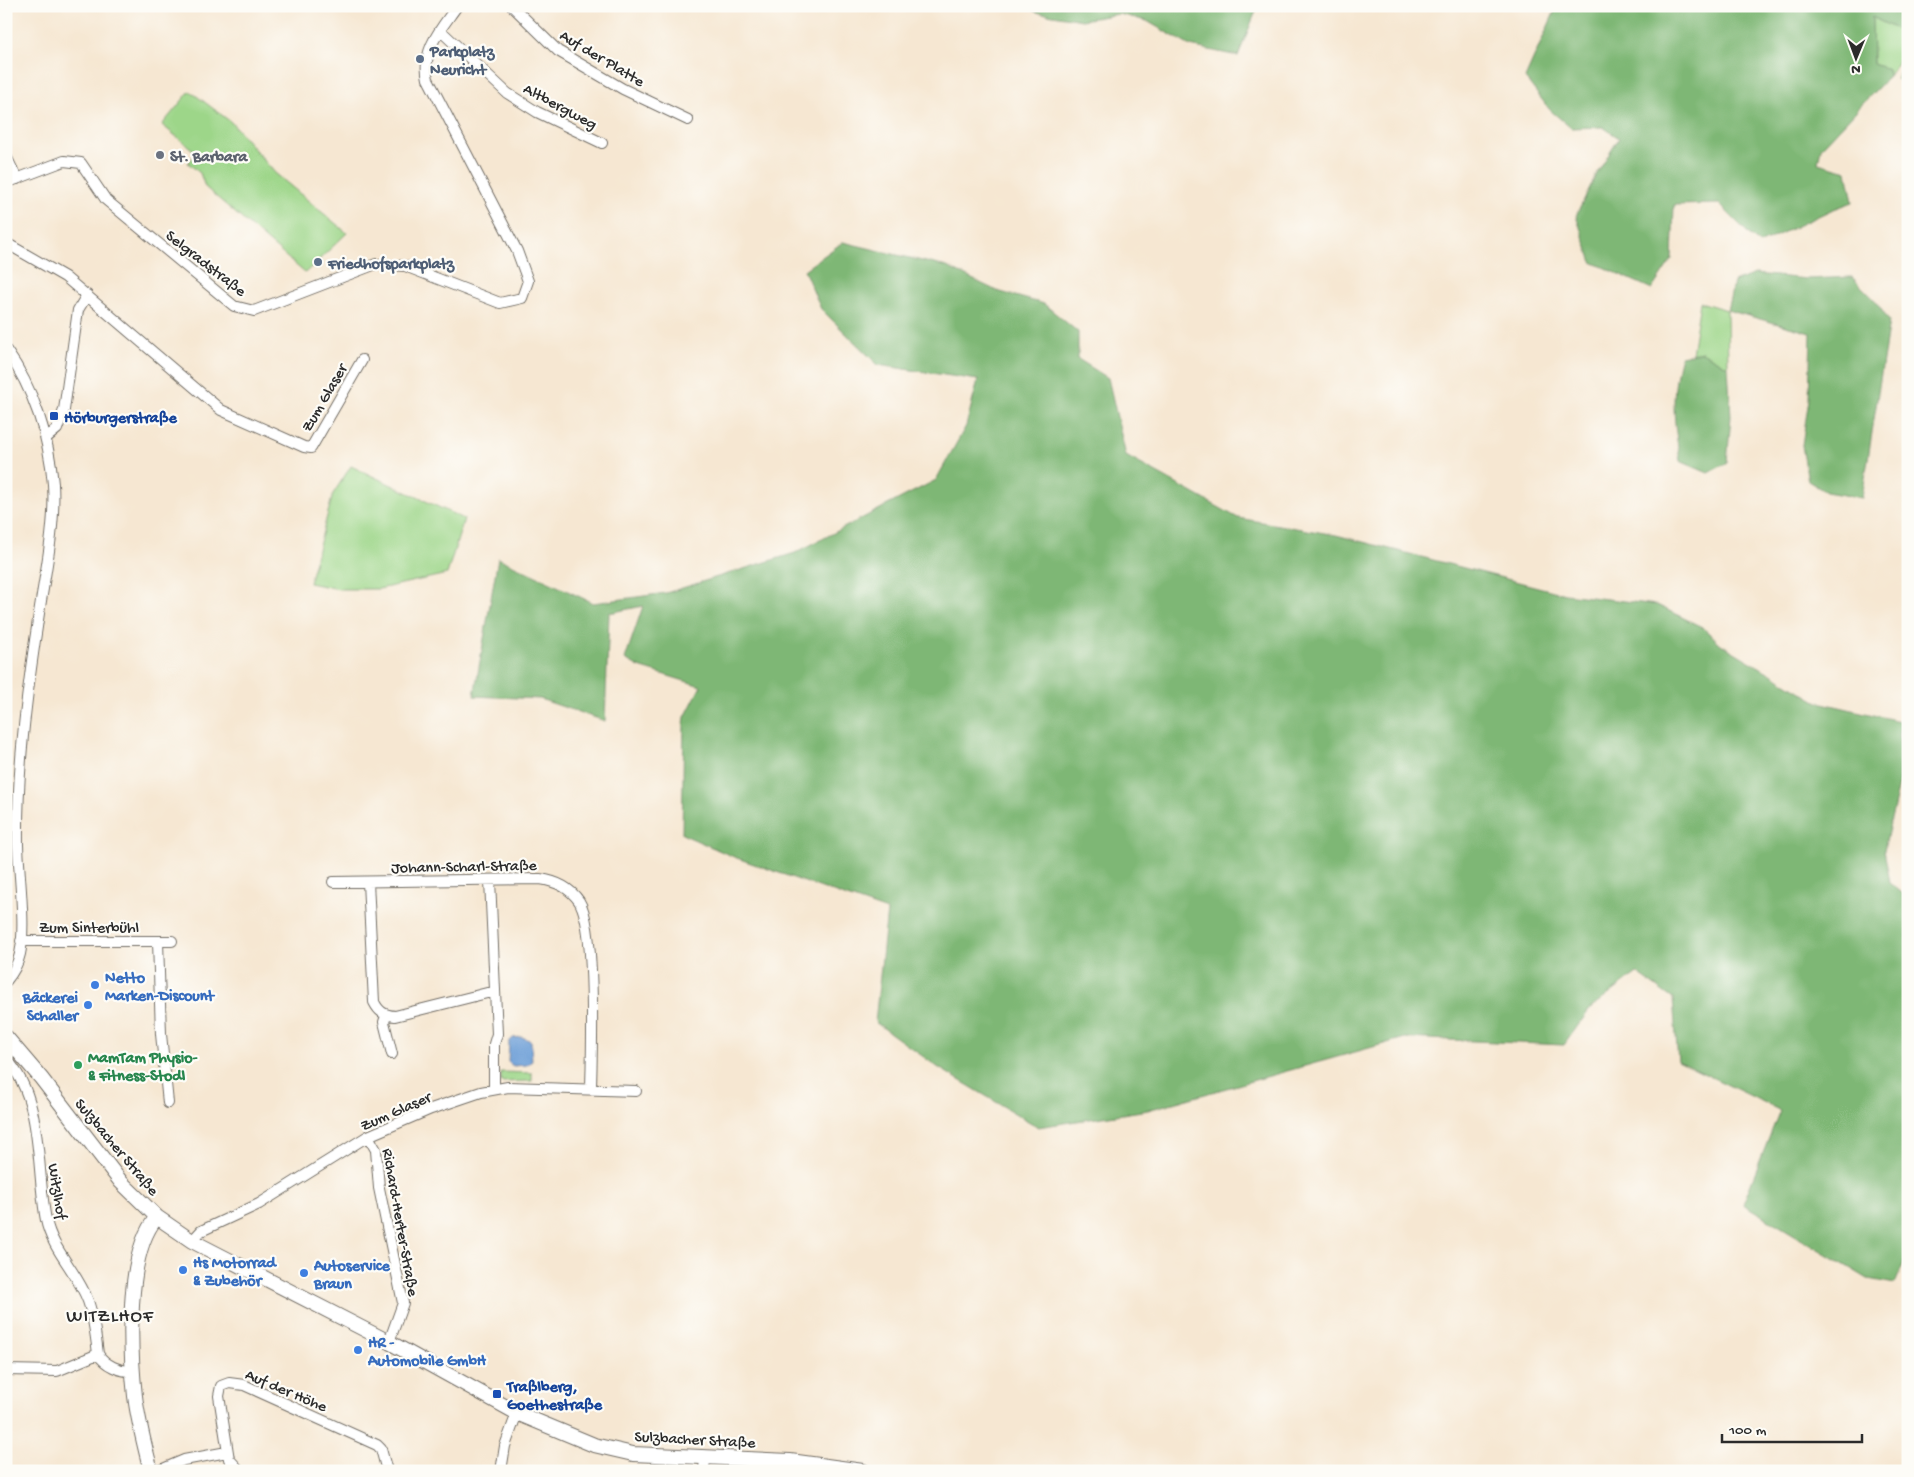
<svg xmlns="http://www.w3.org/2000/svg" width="1914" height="1477" font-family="'Gochi Hand',sans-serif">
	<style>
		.green { fill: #9dd689; stroke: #64805a }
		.forest { fill: #7eb775; stroke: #547150 }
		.water { fill: #6c9ed7; stroke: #4c6481 }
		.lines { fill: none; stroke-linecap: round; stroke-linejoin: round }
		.street-casing { stroke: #726d65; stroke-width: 12 }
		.secondary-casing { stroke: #726d65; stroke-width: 16 }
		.street { stroke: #fff; stroke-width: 10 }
		.secondary { stroke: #fff; stroke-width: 14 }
		.service-dot { fill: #5c6f8a; stroke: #fdfcf7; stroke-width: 2 }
		.worship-dot { fill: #6b7280; stroke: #fdfcf7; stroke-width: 2 }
		.transit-dot { fill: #1a4fb4; stroke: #fdfcf7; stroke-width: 2 }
		.shop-dot { fill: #3f7fe0; stroke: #fdfcf7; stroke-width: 2 }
		.leisure-dot { fill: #2e9e5b; stroke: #fdfcf7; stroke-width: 2 }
		.labels { text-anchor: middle; stroke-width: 4.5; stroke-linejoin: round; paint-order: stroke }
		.service-label { font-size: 16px; font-weight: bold; fill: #4e5e75; stroke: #fdfcf7; text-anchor: start }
		.street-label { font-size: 16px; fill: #2b2b2b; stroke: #fdfcf7 }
		.worship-label { font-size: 16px; font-weight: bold; fill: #5b616d; stroke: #fdfcf7; text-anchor: start }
		.transit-label { font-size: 16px; font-weight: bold; fill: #164399; stroke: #fdfcf7; text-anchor: start }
		.shop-label { font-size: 16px; font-weight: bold; fill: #366cbe; stroke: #fdfcf7; text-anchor: start }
		.leisure-label { font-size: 16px; font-weight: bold; fill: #27864d; stroke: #fdfcf7; text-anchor: start }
		.quarter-label { font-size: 19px; letter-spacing: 1px; fill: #2b2b2b; stroke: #fdfcf7 }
	</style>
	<rect width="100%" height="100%" fill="#fdfcf7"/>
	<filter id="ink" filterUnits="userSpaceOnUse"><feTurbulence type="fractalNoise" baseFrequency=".02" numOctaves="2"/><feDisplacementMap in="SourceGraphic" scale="10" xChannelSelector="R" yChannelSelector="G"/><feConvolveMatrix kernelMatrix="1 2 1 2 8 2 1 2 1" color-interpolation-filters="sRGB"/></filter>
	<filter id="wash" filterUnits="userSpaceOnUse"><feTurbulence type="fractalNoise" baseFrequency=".0096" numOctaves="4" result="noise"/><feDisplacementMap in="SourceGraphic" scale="20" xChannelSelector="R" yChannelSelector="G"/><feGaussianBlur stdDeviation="1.12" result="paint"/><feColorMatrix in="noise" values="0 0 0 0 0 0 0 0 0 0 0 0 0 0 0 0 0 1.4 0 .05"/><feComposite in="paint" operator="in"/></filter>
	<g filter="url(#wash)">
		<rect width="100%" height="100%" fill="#f6e7d2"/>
		<path class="green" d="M1872 17 1908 35V45L1889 76 1888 69 1873 64Z
			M1908 61V84L1896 79Z
			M190 91 231 122 275 173 347 233 305 273 205 187 200 173 188 163 197 153 162 125Z
			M1700 302 1727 310 1728 367 1702 352 1692 354Z
			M351 466 464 519 447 574 379 589H339L309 583 333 494Z
			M501 1072 532 1073V1081L501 1082Z"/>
		<path class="forest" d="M1027 6H1258L1238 56 1190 46 1147 21 1119 14 1082 20 1036 12Z
			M1557 6H1908V35L1872 17 1873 64 1888 69 1889 76 1821 148 1818 163 1847 171 1853 202 1831 210 1759 244 1719 204 1674 205 1672 259 1652 289 1592 262 1576 216 1595 177 1619 138 1603 127 1571 128 1550 110 1525 78Z
			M843 242 947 267 997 291 1044 304 1078 332V359L1108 378 1126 456 1238 518 1336 535 1565 594 1657 605 1702 627 1721 644 1818 702 1908 723V731H1900L1899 784 1884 850 1890 883 1908 898V1253L1895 1284 1868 1279 1743 1204 1780 1110 1678 1061 1673 999 1637 973 1590 1009 1564 1045 1405 1038 1148 1110 1038 1127 939 1068 875 1022 887 911 734 857 682 834 684 724 685 717 701 686 639 667 625 659 643 606 609 613 605 721 540 699 474 696 498 558 593 603 666 593 795 553 936 480 966 426 978 380 878 365 821 309 804 270Z
			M1755 274 1807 279 1852 277 1874 299 1889 321 1862 498 1826 492 1808 481 1802 445 1809 399 1811 333 1727 310 1734 282Z
			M1702 352 1728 367 1731 416 1727 463 1708 473 1680 461C1674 420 1670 397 1681 356Z"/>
		<path class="water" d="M522 1037 531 1041 532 1061 527 1065 513 1066 508 1062 509 1042 513 1038Z"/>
	</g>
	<g filter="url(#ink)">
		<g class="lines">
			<g class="street-casing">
				<path id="street" d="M512 6 558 51 623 89 688 120
					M441 31 507 93 537 112 602 143
					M6 156 17 179
					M6 183 64 161 81 163 106 200 234 306 254 311 376 264 405 266 500 303 522 298 528 281 517 251 428 79C421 50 441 29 457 6
					M6 243 65 277 221 410 304 447 311 448 362 360
					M6 350C34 389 49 437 53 484 56 529 43 582 37 627 26 699 17 772 18 845 19 876 26 926 20 954 18 963 12 974 6 981
					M46 438 57 429 64 410 78 310 87 295
					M490 880 497 1034 494 1044V1089
					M333 882 540 879C555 881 570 888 579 901 596 927 592 1051 591 1088
					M368 882 374 1002C379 1012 384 1015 395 1016L495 991
					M21 941H172
					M158 941 161 1034 168 1103
					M386 1016 384 1022 392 1054
					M6 1059C44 1098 36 1170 46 1220 52 1250 78 1273 88 1301 94 1318 96 1337 98 1354 105 1365 120 1372 133 1371
					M368 1136 376 1150 379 1188 403 1303 389 1342
					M192 1241 201 1231 259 1204 368 1136 431 1109 481 1092 508 1087 636 1091
					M6 1370 57 1371 98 1354
					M158 1471 184 1460 227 1452
					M240 1471 229 1459 219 1396 221 1386 229 1383 244 1385 377 1445 381 1449 387 1471
					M501 1471 505 1446 517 1413
					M704 1471 705 1458"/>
			</g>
			<g class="secondary-casing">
				<path id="secondary" d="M6 1037 41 1078 121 1182 157 1217 192 1241 389 1342 517 1413 594 1445 633 1454 790 1461 863 1471
					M151 1471C145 1447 138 1421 135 1396 130 1350 125 1253 157 1217"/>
			</g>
			<use href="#street" class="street"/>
			<use href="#secondary" class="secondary"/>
		</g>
	</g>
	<g class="service-dot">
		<circle cx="420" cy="59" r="5"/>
		<circle cx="318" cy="262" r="5"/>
	</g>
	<circle class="worship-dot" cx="160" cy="155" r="5"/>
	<g class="transit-dot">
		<rect x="49" y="411" width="10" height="10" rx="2.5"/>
		<rect x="492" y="1389" width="10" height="10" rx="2.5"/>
	</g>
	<g class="shop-dot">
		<circle cx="95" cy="985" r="5"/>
		<circle cx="88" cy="1005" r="5"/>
		<circle cx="183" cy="1270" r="5"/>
		<circle cx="304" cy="1273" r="5"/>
		<circle cx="358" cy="1350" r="5"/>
	</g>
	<circle class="leisure-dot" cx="78" cy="1065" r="5"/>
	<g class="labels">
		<g class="service-label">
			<text x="430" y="56">Parkplatz<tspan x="430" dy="18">Neuricht</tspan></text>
			<text x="328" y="268">Friedhofsparkplatz</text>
		</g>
		<g class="street-label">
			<text transform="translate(603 57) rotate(31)" y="6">Auf der Platte</text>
			<text transform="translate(561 105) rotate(28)" y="6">Altbergweg</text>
			<text transform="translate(207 262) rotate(38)" y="6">Selgradstraße</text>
			<text transform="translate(323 397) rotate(-60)" y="6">Zum Glaser</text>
			<text transform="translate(464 865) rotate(-1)" y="6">Johann-Scharl-Straße</text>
			<text x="89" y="932">Zum Sinterbühl</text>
			<text transform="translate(395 1110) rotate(-24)" y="6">Zum Glaser</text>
			<text transform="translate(118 1146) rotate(50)" y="6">Sulzbacher Straße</text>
			<text transform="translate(59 1191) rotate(81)" y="6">Witzlhof</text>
			<text transform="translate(402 1222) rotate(80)" y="6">Richard-Herter-Straße</text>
			<text transform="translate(287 1389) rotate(23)" y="6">Auf der Höhe</text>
			<text transform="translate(695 1438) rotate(3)" y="6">Sulzbacher Straße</text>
		</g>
		<g class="worship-label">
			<text x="170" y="161">St. Barbara</text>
		</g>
		<g class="transit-label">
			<text x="64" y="422">Hörburgerstraße</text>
			<text x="507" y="1391">Traßlberg,<tspan x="507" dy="18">Goethestraße</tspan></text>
		</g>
		<g class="shop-label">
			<text x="105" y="982">Netto<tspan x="105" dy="18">Marken-Discount</tspan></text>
			<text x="78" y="1002" text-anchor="end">Bäckerei<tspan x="78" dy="18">Schaller</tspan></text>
			<text x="193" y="1267">Hs Motorrad<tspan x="193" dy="18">&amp; Zubehör</tspan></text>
			<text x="314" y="1270">Autoservice<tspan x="314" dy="18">Braun</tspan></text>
			<text x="368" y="1347">HR -<tspan x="368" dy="18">Automobile GmbH</tspan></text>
		</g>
		<g class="leisure-label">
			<text x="88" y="1062">MamTam Physio-<tspan x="88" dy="18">&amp; Fitness-Stodl</tspan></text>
		</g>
		<g class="quarter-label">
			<text x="110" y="1321">WITZLHOF</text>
		</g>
	</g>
	<rect width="1914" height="1477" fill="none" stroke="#fdfcf7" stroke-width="25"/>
	<g transform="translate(1856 58) rotate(181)" stroke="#fdfcf7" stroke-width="4" paint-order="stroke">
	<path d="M0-4L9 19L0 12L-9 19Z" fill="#2b2b2b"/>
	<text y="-8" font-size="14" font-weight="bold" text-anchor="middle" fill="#2b2b2b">N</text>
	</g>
	<path d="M1722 1434v8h140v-8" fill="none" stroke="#2b2b2b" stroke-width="2.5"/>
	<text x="1729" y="1434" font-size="15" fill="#2b2b2b" stroke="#fdfcf7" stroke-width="4" paint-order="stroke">100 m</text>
</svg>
